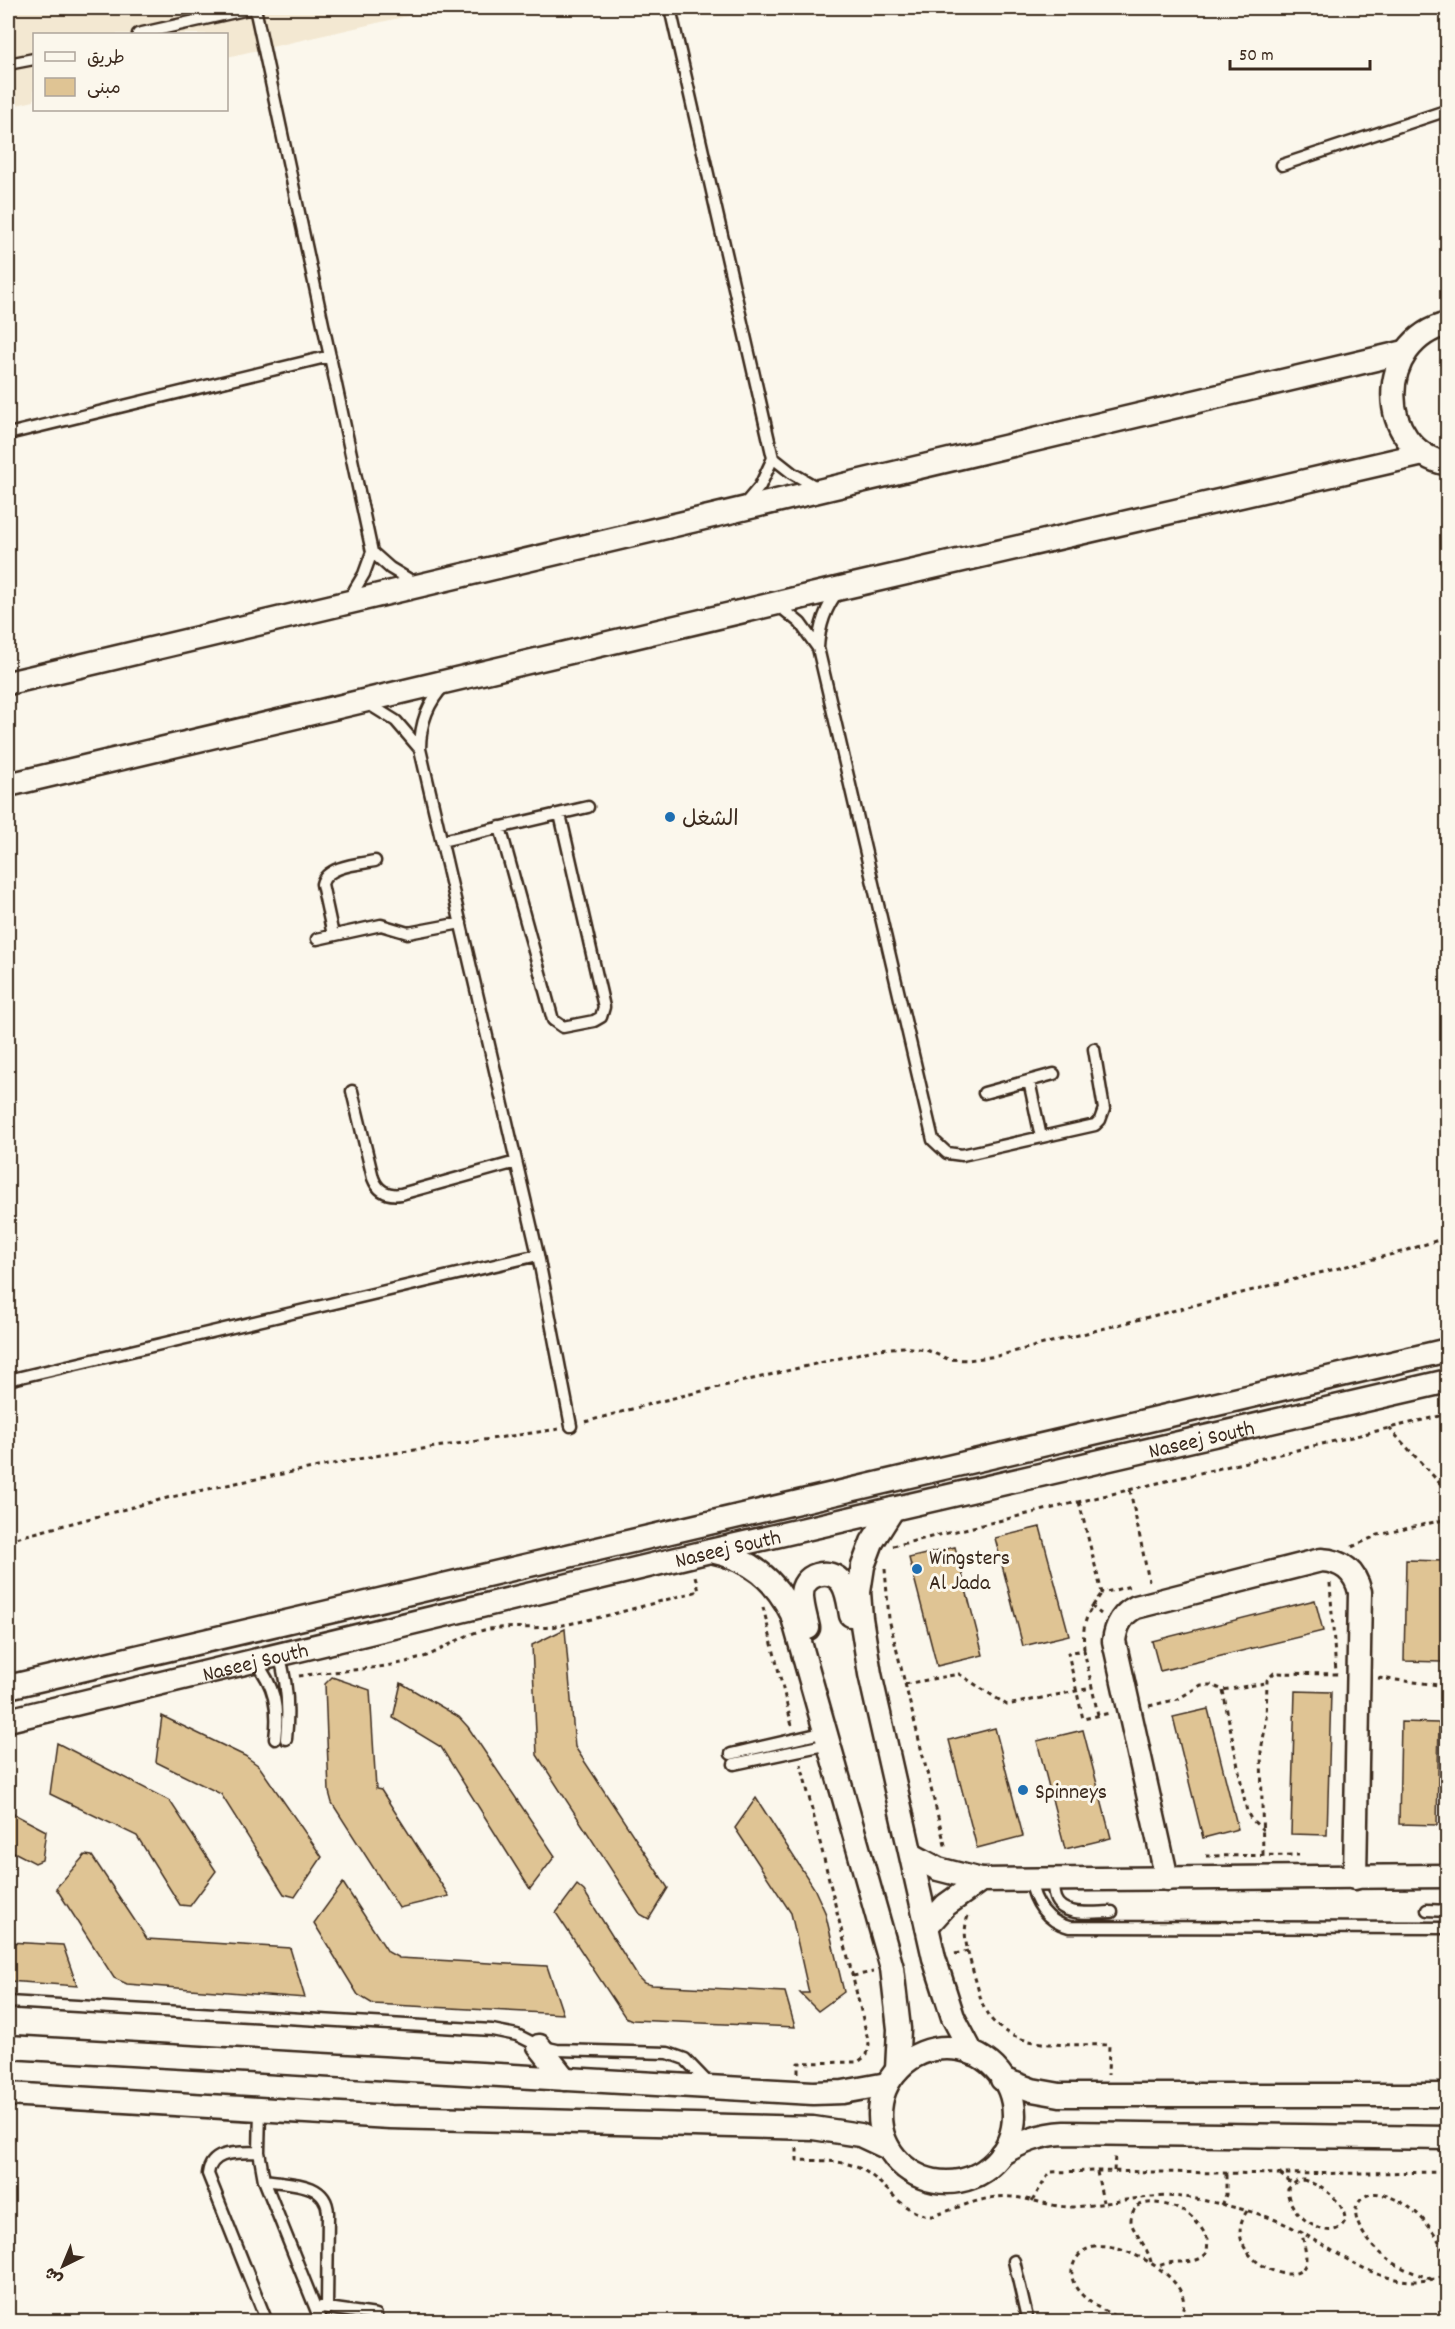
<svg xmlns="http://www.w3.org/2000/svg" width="1455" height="2329" font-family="Dekko,'Playpen Sans Arabic',sans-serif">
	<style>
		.built { fill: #f3e8d2 }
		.building { fill: #dfc494; stroke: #3b2a1e; stroke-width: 1.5 }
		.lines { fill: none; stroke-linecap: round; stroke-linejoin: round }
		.service-casing { stroke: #3b2a1e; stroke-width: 15 }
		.minor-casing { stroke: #3b2a1e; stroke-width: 27 }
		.path { stroke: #3b2a1e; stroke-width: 3; stroke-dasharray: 4.5 4.5; stroke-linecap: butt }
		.service { stroke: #fbf7ec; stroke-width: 10 }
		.minor { stroke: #fbf7ec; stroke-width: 22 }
		.poi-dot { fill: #1f6fb2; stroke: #fbf7ec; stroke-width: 2 }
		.labels { text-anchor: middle; stroke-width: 6; stroke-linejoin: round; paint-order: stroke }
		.poi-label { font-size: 22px; fill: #3b2a1e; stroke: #fbf7ec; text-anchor: start }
		.street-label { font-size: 22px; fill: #3b2a1e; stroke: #fbf7ec }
	</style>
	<rect width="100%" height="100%" fill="#fbf7ec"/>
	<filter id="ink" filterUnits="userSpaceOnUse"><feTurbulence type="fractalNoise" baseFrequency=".0167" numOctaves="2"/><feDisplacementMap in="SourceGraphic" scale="12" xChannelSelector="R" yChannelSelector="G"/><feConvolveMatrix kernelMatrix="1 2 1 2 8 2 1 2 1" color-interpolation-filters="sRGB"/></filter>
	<g filter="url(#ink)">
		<path class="built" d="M8 8H443L227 57 226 34H34V101L8 107Z"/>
		<path class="building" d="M1040 1527 1069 1635 1023 1646 995 1538Z
			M955 1547 983 1655 937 1666 909 1558Z
			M1406 1560 1444 1561 1442 1662 1404 1661Z
			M1315 1600 1323 1631 1160 1671 1152 1641Z
			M565 1629 575 1747 668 1888 649 1919 640 1914 537 1755 532 1645Z
			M332 1677 370 1690 376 1789 381 1790 449 1896 399 1908 332 1803 329 1792 325 1684Z
			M401 1683 459 1717 468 1727 555 1856 530 1889 441 1747 393 1718Z
			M1295 1691 1331 1692 1327 1835 1291 1834Z
			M1208 1709 1238 1829 1203 1838 1173 1717Z
			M162 1716 245 1756 259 1766 322 1857 295 1897 284 1894 221 1794 156 1762Z
			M1401 1722 1439 1723 1437 1825 1399 1824Z
			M995 1728 1023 1836 977 1848 949 1740Z
			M1083 1730 1111 1838 1065 1849 1037 1741Z
			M57 1743 170 1801 216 1871 190 1906 180 1905 137 1836 50 1794Z
			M756 1798 814 1888 825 1912 844 1992 818 2011 800 1993H809L791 1913 735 1828Z
			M8 1811 46 1831 42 1860 35 1863 8 1849Z
			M85 1855 92 1856 147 1939 290 1948 305 1998 127 1984 114 1978 56 1888Z
			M343 1883 388 1952 399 1958 547 1966 563 2014 373 2004 358 1995 314 1923Z
			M577 1885 584 1891 638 1977 644 1983 652 1985 785 1992 795 2027 632 2020 625 2017 556 1913Z
			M8 1942 63 1945 77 1986 8 1981Z"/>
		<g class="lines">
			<g class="service-casing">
				<path id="service" d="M255 8 372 552 390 568 415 583
					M670 8 773 458 760 486 744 505
					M138 34 253 8
					M8 64 34 59
					M1282 165 1448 110
					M8 434 330 356
					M773 458 792 473 818 488
					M839 590C825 608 819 626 818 648L933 1140 947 1153 962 1155 1095 1125 1100 1120 1104 1109 1094 1049
					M349 599 364 574 372 552
					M778 605 800 623 818 648
					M445 685C427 703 420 724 420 749L538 1255 571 1426
					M367 703 396 721 420 749
					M500 827 553 1020 563 1027 594 1021 601 1017 604 1007 560 814
					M442 841 588 807
					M333 935 322 884C326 866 359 864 375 861
					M317 939 381 925 408 933 461 923
					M1029 1081 1041 1137
					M352 1091 373 1178C378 1191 387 1196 401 1194L516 1162
					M984 1093 1054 1074
					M8 1380 538 1255
					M279 1655C288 1683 289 1709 286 1739
					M255 1661C275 1686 279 1708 275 1739
					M731 1754 826 1732
					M734 1764 829 1744
					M1030 1879C1034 1902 1046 1921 1069 1927L1448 1928
					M1053 1879C1053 1885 1053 1892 1055 1898 1062 1918 1095 1912 1112 1912
					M1427 1910 1448 1911
					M8 2002 492 2030 517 2035 539 2046 557 2050 668 2053 685 2059 710 2085
					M260 2110 259 2152 264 2180 321 2322
					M259 2152C239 2153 211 2149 208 2174L267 2322
					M264 2180C288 2184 327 2181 328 2213L327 2308
					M1014 2261 1028 2322
					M321 2307 376 2315V2322"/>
			</g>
			<g class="minor-casing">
				<g id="minor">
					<path d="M1448 324C1375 341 1375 449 1448 464"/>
					<path d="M8 683 1405 352"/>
					<path d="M8 785 841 588 1423 454"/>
					<path d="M893 1509 872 1542 863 1566 859 1592 861 1618 870 1674 934 1958 953 2017 972 2053"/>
					<path d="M711 1551C750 1559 775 1579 792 1614L892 1968 899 2029 897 2070"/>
					<path d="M808 1628C806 1618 802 1606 802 1596 801 1574 830 1566 842 1583 848 1592 849 1605 851 1615"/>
					<path d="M8 1687 1448 1350"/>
					<path id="s1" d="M8 1720 710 1551 1448 1381"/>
					<path d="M912 1855 938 1869 981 1880 1448 1876"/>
					<path d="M1167 1879 1114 1641C1116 1625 1122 1614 1136 1607L1321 1560C1342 1561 1355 1571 1360 1592L1355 1878"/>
					<path d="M927 1926 946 1905 981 1880"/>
					<path d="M539 2046 565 2079"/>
					<path d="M8 2047 813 2093 843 2092 887 2084"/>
					<circle cx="947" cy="2115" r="67"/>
					<path d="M1002 2079 1032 2090 1060 2095H1448"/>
					<path d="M8 2094 390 2117 813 2128 860 2135 888 2148"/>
					<path d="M1001 2154C1022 2142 1041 2134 1065 2133L1448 2138"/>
				</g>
			</g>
			<path class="path" d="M585 1422 661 1401 878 1349 904 1347 926 1350 948 1359 968 1360 997 1356 1401 1252 1448 1237
				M1389 1428 1448 1492
				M1130 1490 1149 1581
				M1079 1502 1102 1593 1131 1586
				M8 1540 167 1498 236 1483 374 1456 559 1429
				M893 1546 1448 1414
				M1352 1547 1378 1535 1448 1519
				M885 1569 889 1619 946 1849
				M1330 1583 1336 1673
				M1091 1606 1101 1614
				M763 1607 792 1726
				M1084 1649C1082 1623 1086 1614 1102 1593
				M299 1676C339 1670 382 1670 421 1658 443 1651 461 1635 484 1630 508 1625 533 1630 557 1626 605 1618 652 1603 699 1591L695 1576
				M1378 1678 1448 1686
				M905 1684 959 1674 1007 1705 1091 1688
				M1223 1691 1247 1812 1251 1819 1263 1830
				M1149 1706 1178 1699 1201 1685H1212L1223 1690 1266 1683
				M1098 1715 1084 1650 1068 1653 1083 1719 1110 1713
				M1263 1854 1261 1751 1266 1723 1267 1680 1274 1673 1338 1674
				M1206 1856 1299 1855
				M968 1916C961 1935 969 1955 974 1975 978 1986 980 2000 985 2010 1009 2053 1067 2043 1109 2045L1108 2075
				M955 1954 968 1951
				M853 1976 873 1972
				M798 2073V2063L858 2062 867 2055 869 2044 801 1764
				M797 2148V2160C817 2161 842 2159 861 2169 887 2182 902 2216 933 2216 958 2208 987 2194 1013 2197 1034 2199 1054 2208 1075 2207 1120 2203 1157 2190 1202 2200 1229 2206 1259 2212 1285 2224 1339 2249 1383 2298 1448 2275
				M1114 2171 1115 2155
				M1097 2172 1103 2202
				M1280 2174 1292 2184
				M1303 2180C1320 2184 1346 2202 1345 2221 1331 2248 1284 2211 1288 2189L1297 2181Z
				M1032 2201 1050 2172 1097 2171 1280 2174 1448 2172
				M1221 2205 1226 2195V2173
				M1247 2211C1217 2254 1294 2292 1305 2265 1308 2256 1303 2242 1302 2232
				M1151 2262C1148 2247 1131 2229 1131 2221 1131 2192 1173 2204 1188 2214 1196 2220 1203 2230 1208 2239L1207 2253C1194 2268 1174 2257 1157 2267
				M1431 2279C1417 2274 1402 2269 1389 2260 1374 2249 1340 2215 1364 2197 1372 2191 1382 2194 1390 2197 1419 2208 1437 2233 1448 2260
				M1132 2322C1109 2315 1061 2294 1074 2263 1077 2256 1083 2250 1090 2248 1127 2237 1218 2295 1170 2322"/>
			<use href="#service" class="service"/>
			<use href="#minor" class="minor"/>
		</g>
	</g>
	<g class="poi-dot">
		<circle cx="670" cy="817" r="6"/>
		<circle cx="917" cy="1569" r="6"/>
		<circle cx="1023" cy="1790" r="6"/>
	</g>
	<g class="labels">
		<g class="poi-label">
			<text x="682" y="825">الشغل</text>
			<text x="929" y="1564">Wingsters<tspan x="929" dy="25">Al Jada</tspan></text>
			<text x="1035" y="1798">Spinneys</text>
		</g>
		<g class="street-label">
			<text dy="8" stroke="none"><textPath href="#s1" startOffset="1226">Naseej South</textPath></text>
			<text dy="8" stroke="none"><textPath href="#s1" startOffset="740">Naseej South</textPath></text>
			<text dy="8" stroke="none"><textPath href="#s1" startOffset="254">Naseej South</textPath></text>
		</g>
	</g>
	<rect width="1455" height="2329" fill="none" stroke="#fbf7ec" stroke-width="30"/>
	<rect x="15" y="15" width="1425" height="2299" fill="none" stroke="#3b2a1e" stroke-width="2" filter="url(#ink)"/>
	<rect x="33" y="33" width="195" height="78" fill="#fbf7ec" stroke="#aea59a" stroke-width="1.5"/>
	<rect x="45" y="52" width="30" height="9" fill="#fbf7ec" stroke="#aea59a" stroke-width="1.5"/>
	<text x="87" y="63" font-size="18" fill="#3b2a1e">طريق</text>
	<rect x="45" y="78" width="30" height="18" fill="#dfc494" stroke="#aea59a" stroke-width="1.5"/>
	<text x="87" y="93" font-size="18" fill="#3b2a1e">مبنى</text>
	<g transform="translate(63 2266) rotate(223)" stroke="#fbf7ec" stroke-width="4.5" paint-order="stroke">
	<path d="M0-4.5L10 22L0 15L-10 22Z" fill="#3b2a1e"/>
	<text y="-9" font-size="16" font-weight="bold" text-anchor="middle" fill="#3b2a1e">ش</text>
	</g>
	<path d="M1230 60v9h140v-9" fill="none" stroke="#3b2a1e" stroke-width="3"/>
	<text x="1239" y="60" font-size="18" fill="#3b2a1e" stroke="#fbf7ec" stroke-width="4.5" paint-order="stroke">50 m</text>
</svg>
